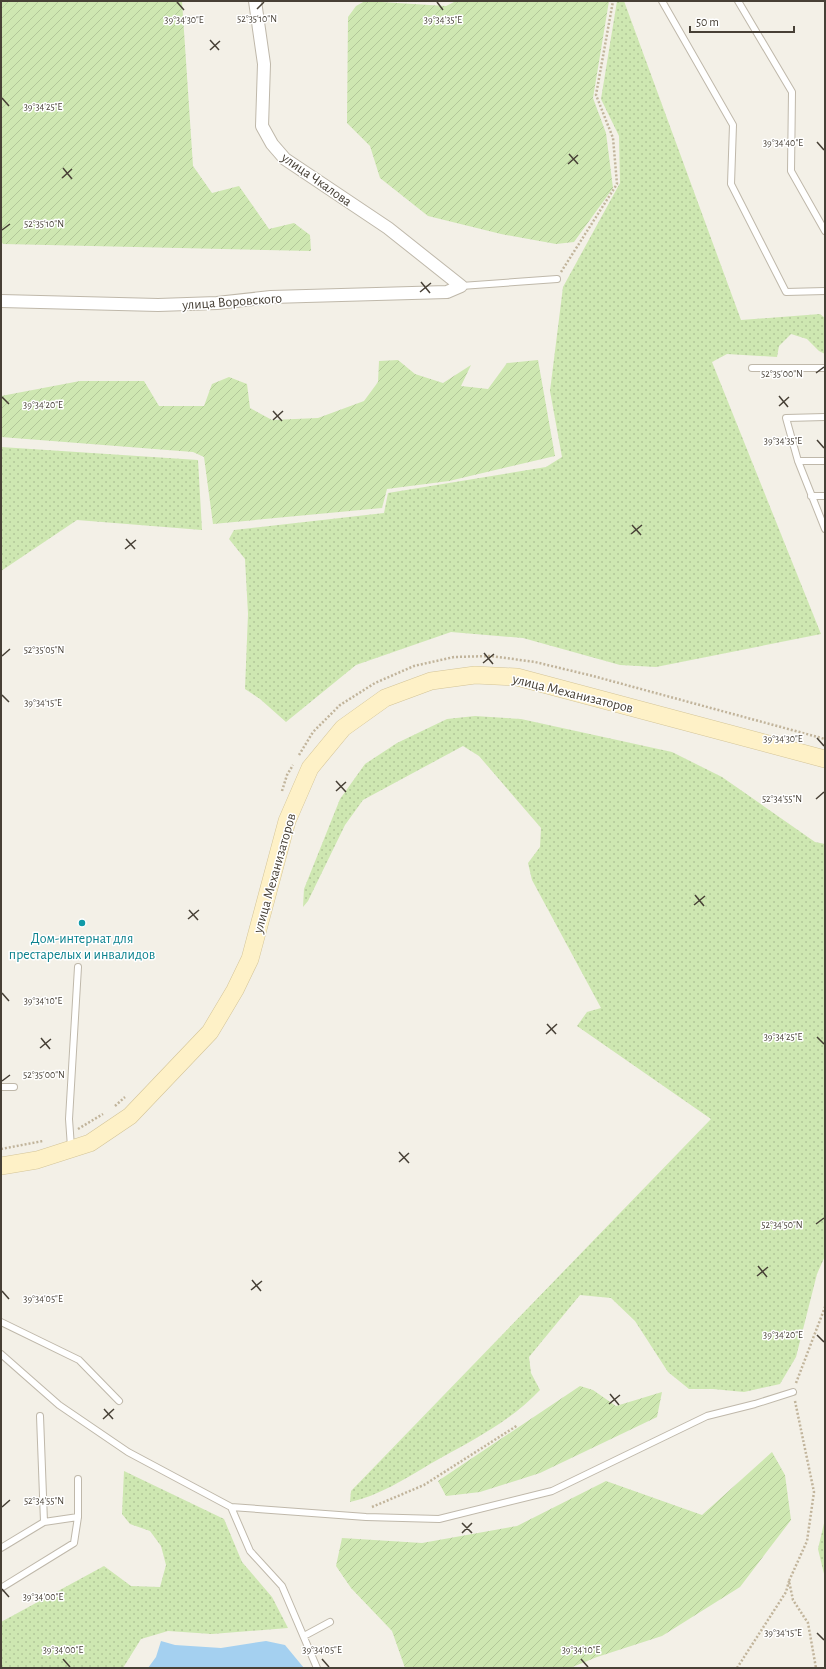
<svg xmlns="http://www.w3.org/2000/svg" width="826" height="1669" font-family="'Alegreya Sans',sans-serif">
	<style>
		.grass { fill: url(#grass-dots) }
		.garden { fill: url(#garden-furrows) }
		.water { fill: #a4d0f0 }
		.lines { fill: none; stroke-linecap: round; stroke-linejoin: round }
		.lane-casing { stroke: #bfb8aa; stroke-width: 8 }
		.street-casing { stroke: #bfb8aa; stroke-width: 14 }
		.secondary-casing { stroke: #d3c498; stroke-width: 18 }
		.path { stroke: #c1b49b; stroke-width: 2.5; stroke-dasharray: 2 2; stroke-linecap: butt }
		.lane { stroke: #fff; stroke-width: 6 }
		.street { stroke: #fff; stroke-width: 12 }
		.secondary { stroke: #fef1c7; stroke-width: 17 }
		.ticks { fill: none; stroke: #474036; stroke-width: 1.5 }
		.culture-dot { fill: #0f9aa8; stroke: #fff; stroke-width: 1.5 }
		.labels { text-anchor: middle; stroke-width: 3; stroke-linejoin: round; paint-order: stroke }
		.street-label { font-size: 14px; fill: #474036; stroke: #fff }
		.culture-label { font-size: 14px; fill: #0d838f; stroke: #fff }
		.ticks-label { font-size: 10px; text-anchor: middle; fill: #474036; stroke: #fff; stroke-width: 3; stroke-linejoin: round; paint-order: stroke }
	</style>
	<defs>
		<pattern id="grass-dots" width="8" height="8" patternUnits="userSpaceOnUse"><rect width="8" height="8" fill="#cee7b1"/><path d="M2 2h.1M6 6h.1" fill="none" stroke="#b2c799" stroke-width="1.8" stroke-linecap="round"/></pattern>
		<pattern id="garden-furrows" width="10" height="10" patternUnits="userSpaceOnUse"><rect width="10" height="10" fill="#cee7b1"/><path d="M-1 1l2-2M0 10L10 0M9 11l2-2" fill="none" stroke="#b2c799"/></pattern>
	</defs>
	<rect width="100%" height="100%" fill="#f3f0e7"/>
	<path class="grass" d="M617 1H624L741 320 820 314 825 318V354L819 351 807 339 791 334 779 346 777 357 727 354 712 362 821 634 656 667 620 665 523 638 451 632 356 665 286 722 260 699 245 689 248 614 245 559 229 539 234 530 384 513 388 493 546 467 562 457 550 391 563 287 620 183 619 136 601 99Z
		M1 447 198 460 202 530 77 520 1 571Z
		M475 716 521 719 672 752 722 777 815 842 825 844V1256L817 1274 796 1357 780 1384 744 1392 713 1389H689L668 1372 635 1321 611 1298 580 1295 529 1357 531 1373 540 1390C509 1423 469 1442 430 1464 405 1479 378 1496 350 1502L351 1491 711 1119 577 1026 587 1012 601 1008 532 880 528 863 540 847 541 828 479 756 463 746 363 800 345 825 308 901 303 907 304 889 340 799 365 764 397 743 447 719Z
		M124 1471 224 1519 242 1562 272 1597 288 1628 212 1634 168 1631 141 1639 123 1668H1V1622L104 1566 131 1586 160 1587 166 1565 161 1546 150 1531 130 1524 122 1514Z
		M825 1519V1578L818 1549Z"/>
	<path class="garden" d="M1 1H182L193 166 212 193 239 186 269 229 294 223 310 235 311 251 3 244 1 241Z
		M365 1 446 6 456 1H609L593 98 606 133 613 188 574 242 556 244 501 234 428 216 380 178 370 146 347 123 348 17 356 6Z
		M398 360 415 374 443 383 471 365 461 386 488 389 507 363 538 360 555 456 449 481 387 489 382 508 213 524 204 457 193 452 1 437V396L80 381H144L159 406H204L212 384 229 377 247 384 250 408 272 420 318 418 364 401 378 382 379 361Z
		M580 1386 593 1390 616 1406 662 1392 657 1417 540 1473 480 1492 446 1496 438 1481Z
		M772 1452 785 1475 791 1520 740 1587 662 1636 597 1657 570 1668H405L392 1631 351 1588 336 1566 342 1538 422 1543 517 1526 606 1481 702 1515Z"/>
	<path class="water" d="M161 1641 175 1645 221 1648 266 1641 285 1645 304 1668H148L156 1657Z"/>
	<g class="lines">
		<g class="lane-casing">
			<path id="lane" d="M662 1 733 125 731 184 786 292 825 291
				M738 1 792 92 791 171 825 231
				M461 286 557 279
				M752 368H825
				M825 417 786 418 798 461 825 529
				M798 461H825
				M811 496H825
				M1 1087H14
				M71 1147 69 1119 78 967
				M1 1322 79 1360 119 1401
				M1 1354 59 1405 128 1452 231 1507 366 1517 439 1519 552 1491 707 1416 755 1404 793 1392
				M40 1416 44 1522
				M231 1507 250 1551 282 1586 317 1668
				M1 1548 44 1522 78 1517
				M1 1588 74 1543 78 1517V1479
				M304 1636 330 1622"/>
		</g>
		<g class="street-casing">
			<path id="street" d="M1 301 158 305 217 303 271 297 447 292 461 286 388 228 285 159 272 144 262 126 264 64 255 1"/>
		</g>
		<g class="secondary-casing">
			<path id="secondary" d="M1 1166 37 1160 90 1143 130 1116 210 1032 235 990 250 959 287 821 310 768 343 728 385 698 431 681 475 675 517 677 825 759"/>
		</g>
		<path class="path" d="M561 272 617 184 613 138 596 95 613 1
			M299 755 313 732 340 705 375 683 414 666 454 657 491 656 535 662 593 676 825 739
			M282 791 287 775 293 765
			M115 1106 125 1097
			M78 1129 103 1114
			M1 1149 43 1141
			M796 1383 825 1307
			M795 1401 814 1492 807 1541 789 1581 793 1600 808 1623 816 1668
			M372 1507 424 1485 518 1425
			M737 1668 786 1592 789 1581"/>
		<use href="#lane" class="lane"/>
		<use href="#street" class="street"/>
		<use href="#secondary" class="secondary"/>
	</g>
	<path class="ticks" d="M177 2 184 10M437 2 443 10M257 9 264 2M210 40 219 50M210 50 220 41M2 98 9 106M817 142 824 150M569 154 578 164M568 164 578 155M63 168 72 179M62 178 72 169M2 230 10 224M421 282 430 293M420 292 431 283M816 373 824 367M779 396 788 407M2 397 9 404M779 406 789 397M273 411 282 421M273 420 283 411M817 440 824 448M632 525 641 535M631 534 642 525M126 539 135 549M125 549 136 540M484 653 493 664M2 656 10 649M483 663 494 654M2 695 9 702M817 738 824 746M336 781 346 792M336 791 346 782M816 799 824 792M695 895 704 906M694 905 705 896M189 910 198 920M188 919 199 910M2 993 9 1001M547 1024 556 1034M546 1034 557 1024M817 1037 824 1044M41 1038 50 1049M40 1048 51 1039M2 1081 10 1075M399 1152 409 1163M399 1162 409 1153M816 1224 824 1218M758 1266 767 1277M757 1276 768 1267M252 1280 261 1291M251 1290 262 1281M2 1291 9 1299M817 1335 824 1342M610 1394 619 1405M609 1404 620 1395M104 1409 113 1419M103 1419 114 1409M2 1507 10 1500M462 1523 472 1533M462 1533 472 1523M2 1589 9 1597M817 1633 824 1640M63 1659 70 1667M322 1659 329 1667M581 1659 588 1667"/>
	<circle class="culture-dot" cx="82" cy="923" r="4"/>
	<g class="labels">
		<g class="street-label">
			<text transform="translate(317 179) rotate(35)" y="5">улица Чкалова</text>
			<text transform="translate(232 301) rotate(-4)" y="5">улица Воровского</text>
			<text transform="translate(573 693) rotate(14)" y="5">улица Механизаторов</text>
			<text transform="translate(274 873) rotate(-74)" y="5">улица Механизаторов</text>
		</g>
		<g class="culture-label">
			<text x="82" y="943">Дом-интернат для<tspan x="82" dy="16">престарелых и инвалидов</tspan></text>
		</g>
	</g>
	<g class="ticks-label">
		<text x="257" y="22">52°35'10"N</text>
		<text x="184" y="23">39°34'30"E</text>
		<text x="443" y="23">39°34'35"E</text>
		<text x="43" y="110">39°34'25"E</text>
		<text x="783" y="146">39°34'40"E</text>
		<text x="44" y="227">52°35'10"N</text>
		<text x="782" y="377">52°35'00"N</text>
		<text x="43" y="408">39°34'20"E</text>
		<text x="783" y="444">39°34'35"E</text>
		<text x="44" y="653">52°35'05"N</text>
		<text x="43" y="706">39°34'15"E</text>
		<text x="783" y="742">39°34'30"E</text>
		<text x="782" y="802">52°34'55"N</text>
		<text x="43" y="1004">39°34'10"E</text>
		<text x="783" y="1040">39°34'25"E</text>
		<text x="44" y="1078">52°35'00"N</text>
		<text x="782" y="1228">52°34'50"N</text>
		<text x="43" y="1302">39°34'05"E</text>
		<text x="783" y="1338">39°34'20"E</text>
		<text x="44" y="1504">52°34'55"N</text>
		<text x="43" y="1600">39°34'00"E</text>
		<text x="783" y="1636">39°34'15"E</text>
		<text x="63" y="1653">39°34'00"E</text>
		<text x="322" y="1653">39°34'05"E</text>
		<text x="581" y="1653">39°34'10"E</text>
	</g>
	<rect width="826" height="1669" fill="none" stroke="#474036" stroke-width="4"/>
	<path d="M690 26v6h104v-6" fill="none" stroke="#474036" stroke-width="2"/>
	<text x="696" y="26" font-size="12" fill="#474036" stroke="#ffffff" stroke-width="3" paint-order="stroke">50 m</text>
</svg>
